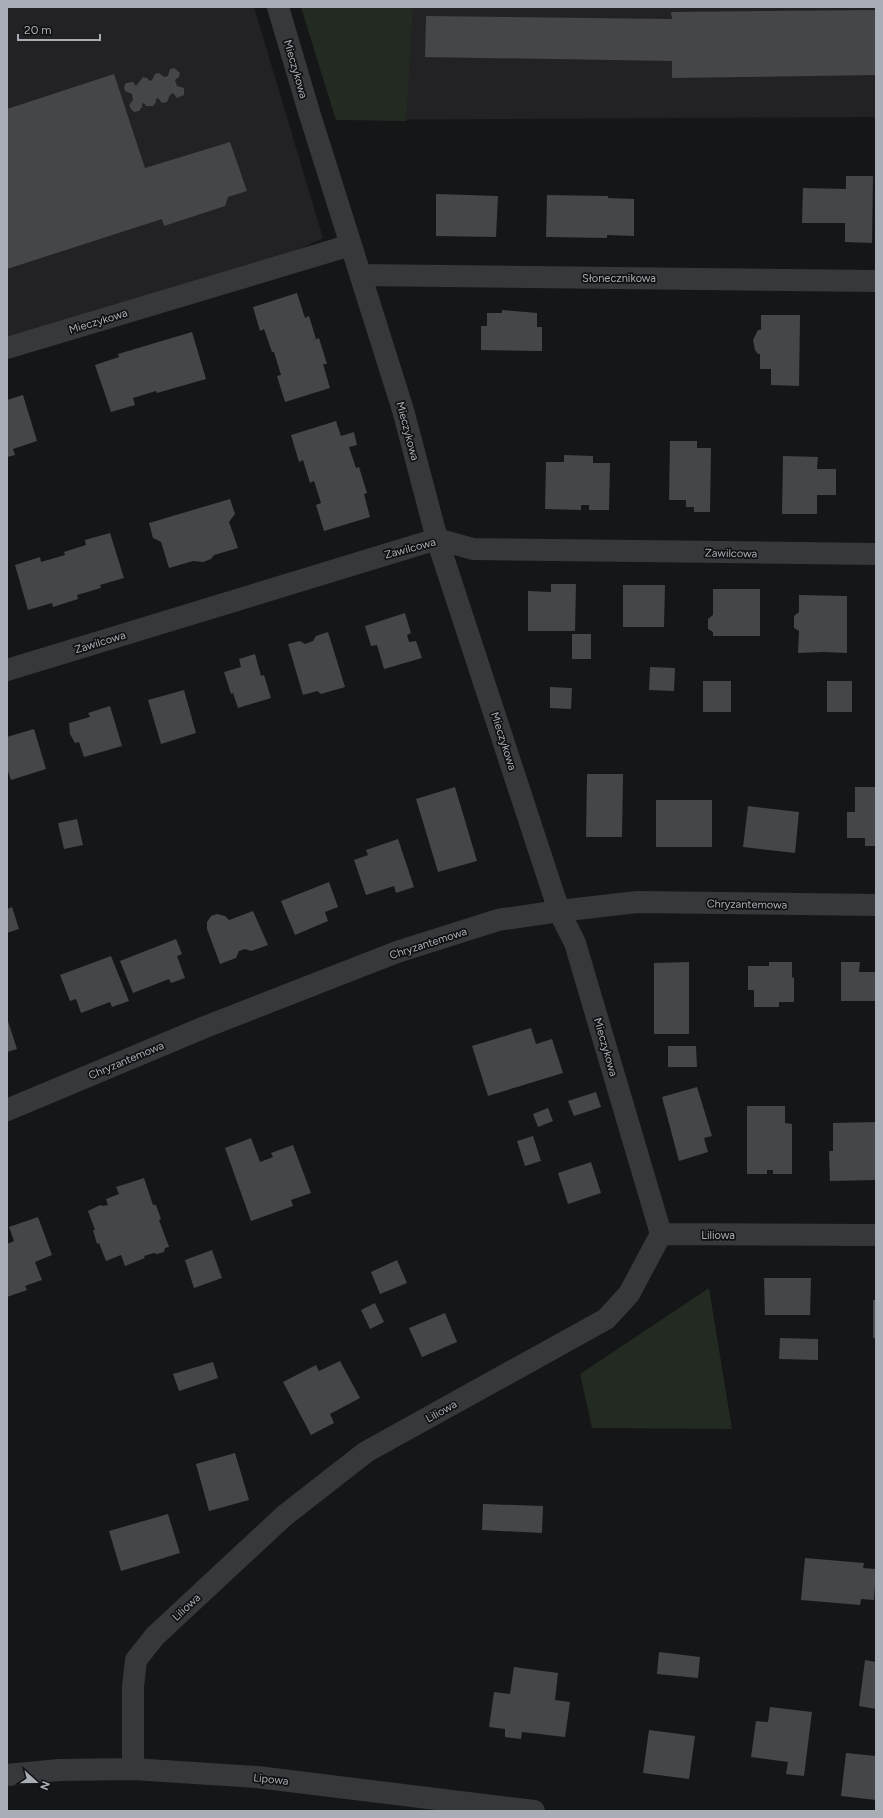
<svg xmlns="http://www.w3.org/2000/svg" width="883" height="1818" font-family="Figtree,sans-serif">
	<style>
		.built { fill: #222224 }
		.green { fill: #222a22 }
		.building { fill: #45464a }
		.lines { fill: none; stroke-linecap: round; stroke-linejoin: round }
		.street { stroke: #37383c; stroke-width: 22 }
		.labels { text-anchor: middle; stroke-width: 3.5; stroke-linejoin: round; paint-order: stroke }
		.street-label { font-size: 11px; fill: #a9aeb6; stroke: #101112 }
	</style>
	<rect width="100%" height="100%" fill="#151617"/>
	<path class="built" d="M7 7H254L323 238 297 250 7 338Z
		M301 7H876V117L336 120Z"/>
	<path class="green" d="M301 7H413L406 121 336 120Z
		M709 1288 732 1429 592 1428 580 1374Z"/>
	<path class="building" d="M876 10V75L672 78V61L425 57 426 16 672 19 671 12Z
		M174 68 180 73 179 77 175 80 177 86 184 88V95L177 98 173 93 170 95 167 102 162 103 158 98 156 99V102L153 106H146L144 103 142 104V107L139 111 134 112 131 109 129 105 133 100 132 94 125 91 124 87 126 83 133 82 136 86 143 77 147 78 150 81 152 80 155 74 159 73 164 77 168 76 170 69Z
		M114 74 145 168 230 142 247 191 228 197 225 206 164 226 162 219 7 269V109Z
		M846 176H873L872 243 845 242V223H802L803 188 846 189Z
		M436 194 498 196 496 237 436 236Z
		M547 195 608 196V198L634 199V236L607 235V238L546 237Z
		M297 293 305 318 309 316 316 339 312 341 319 338 327 364H323L330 388 285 402 277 376 281 375 274 352H272L264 329 260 331 253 307Z
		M502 310 537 313V327H542V351L481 350V326H487V313H502Z
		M761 315H800L799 386 771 385V369H760V354H758L755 350 753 340 758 330H761Z
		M192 332 206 379 157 393 156 391 133 398 135 405 111 412 95 365 119 357 118 354Z
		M23 395 37 441 13 449 15 455 7 457V400Z
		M336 421 341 436 354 432 357 445 349 447 356 468 359 467 367 493 364 494 370 517 324 531 316 505 321 503 314 481 310 483 303 460 299 462 291 435Z
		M670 441H697V448H711L710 512H694V507H686V500H669Z
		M564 455 593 456V463H610L609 510H589V505H581V510L545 509 546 462H564Z
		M783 456 818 457 817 469H836V495H817V514H782Z
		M230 499 235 514 229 522 238 548 214 555 211 559 203 562 193 561 169 568 161 542 153 538 149 523Z
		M110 533 124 578 100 585 101 588 77 595 78 599 53 607 52 603 28 610 15 565 40 557 41 562 65 555 64 552 86 545 85 540Z
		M551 584H576L575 631H528V591L551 592Z
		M623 585H665L664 627H623Z
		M713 589H760V636H713V632L708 629V619L713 615Z
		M799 595 847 596V653L823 652 798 653 799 631 794 628V616L799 612Z
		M405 613 411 633 407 635 409 642 416 641 422 658 384 669 377 645 371 646 365 626Z
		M328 632 345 687 321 694 317 691 303 695 288 644 300 641 305 644 313 641 316 636Z
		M572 634H591V659H572Z
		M255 654 261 676 264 675 271 698 238 708 233 693 231 694 224 672 241 667 239 659Z
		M650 667 675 668 674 691 649 690Z
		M703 681H731V712H703Z
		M827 681H852V712H827Z
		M550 687 572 688 571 709 550 708Z
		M184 690 196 733 161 744 148 700Z
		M110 706 122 746 84 757 79 742 75 743 70 734 69 723 90 717 88 713Z
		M34 729 46 769 11 780 7 768V737Z
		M587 774H623L622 837H586Z
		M455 787 477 861 438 872 416 799Z
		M855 787H876V846H865V838H847V812H855Z
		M656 800H712V847H656Z
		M748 806 799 812 795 853 743 847Z
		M77 819 83 845 64 849 58 823Z
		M398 839 414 887 396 893 394 886 366 895 354 860 368 855 366 850Z
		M329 882 338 907 325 912 328 921 295 935 281 901Z
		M12 907 19 929 7 933V909Z
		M253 911 268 945 251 951 245 949 239 951 236 958 220 964 207 929V922L211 916 217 914 225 916 229 920Z
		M176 939 182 954 177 956 185 978 171 983 169 979 133 993 120 961Z
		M111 956 129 1001 112 1007 110 1002 81 1013 76 999 70 1001 60 975Z
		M689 962V1034H654V963Z
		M769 962H792V977L794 978V1002H779V1007H754V990H748V966H769Z
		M841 962H860L859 972H876V1001H841Z
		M7 1018 17 1049 7 1052Z
		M531 1028 536 1044 552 1039 563 1073 488 1096 472 1046Z
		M668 1046H696L697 1067H668Z
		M697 1087 712 1136 704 1138 708 1152 679 1161 662 1097Z
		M596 1092 601 1107 574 1116 568 1101Z
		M747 1106H785V1123L792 1124V1174H773V1170H767V1174H747Z
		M548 1108 553 1121 538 1127 533 1114Z
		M876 1122V1180L830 1181 829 1151H833V1123Z
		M533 1136 541 1161 525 1166 517 1141Z
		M251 1138 260 1162 273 1157 271 1153 293 1145 311 1193 291 1200 293 1206 251 1221 225 1148Z
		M591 1162 601 1193 568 1204 558 1173Z
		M144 1178 153 1205H156L161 1219 159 1220 169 1247 165 1248 164 1252 157 1254 154 1253 144 1256 145 1258 125 1266 121 1255 106 1261 99 1243 97 1244 93 1230H95L88 1211 100 1205 103 1206 108 1205 106 1199 119 1194 116 1187Z
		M38 1217 52 1255 35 1262 42 1280 25 1286 27 1290 7 1297V1244L14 1241 9 1227Z
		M212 1250 222 1278 194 1288 185 1260Z
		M397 1260 407 1283 380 1294 371 1272Z
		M764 1278H811L810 1315H765Z
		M873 1300H876V1338H873Z
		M375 1303 384 1322 370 1329 361 1310Z
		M445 1313 457 1342 422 1357 409 1328Z
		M780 1338 818 1339V1360L779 1359Z
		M340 1361 360 1398 330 1414 334 1423 311 1435 283 1382 316 1365 319 1371Z
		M213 1362 218 1378 179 1391 173 1374Z
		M235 1453 249 1500 209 1511 196 1464Z
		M483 1504 543 1506 542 1533 482 1530Z
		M168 1514 180 1553 121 1571 109 1531Z
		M805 1558 864 1563 863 1568 876 1569 874 1600 861 1599 860 1605 801 1600Z
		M659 1652 700 1657 698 1678 657 1674Z
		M865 1660 876 1662V1709L859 1706Z
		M514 1667 558 1673 555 1700 570 1702 565 1737 522 1732 521 1739 505 1737V1729L489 1727 494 1692 510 1694Z
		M770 1707 812 1712 804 1776 786 1774 788 1762 751 1757 756 1721 768 1722Z
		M649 1730 695 1736 689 1779 643 1773Z
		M846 1753 876 1756V1800L841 1796Z"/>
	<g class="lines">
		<path class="street" d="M278 7 309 112 403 410 437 539 559 911 575 943 661 1234
			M361 275 876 281
			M7 348 351 245
			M7 670 437 539 473 549 876 554
			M7 1110 205 1027 397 952 498 920 559 911 637 902 876 905
			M661 1234 876 1235
			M133 1769V1687L136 1660 155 1636 284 1516 366 1452 606 1319 629 1294 661 1234
			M7 1775 59 1770 133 1769 257 1777 534 1811"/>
	</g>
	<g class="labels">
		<g class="street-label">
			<text transform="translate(296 69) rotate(74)" y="4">Mieczykowa</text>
			<text x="619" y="282">Słonecznikowa</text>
			<text transform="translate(98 321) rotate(-17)" y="4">Mieczykowa</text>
			<text transform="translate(408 431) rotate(75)" y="4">Mieczykowa</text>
			<text transform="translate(410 548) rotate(-15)" y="4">Zawilcowa</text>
			<text transform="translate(731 553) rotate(1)" y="4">Zawilcowa</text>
			<text transform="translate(100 642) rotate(-17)" y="4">Zawilcowa</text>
			<text transform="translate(504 741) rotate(72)" y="4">Mieczykowa</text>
			<text transform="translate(747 904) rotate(1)" y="4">Chryzantemowa</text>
			<text transform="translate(428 943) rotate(-18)" y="4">Chryzantemowa</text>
			<text transform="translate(606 1047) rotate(74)" y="4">Mieczykowa</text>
			<text transform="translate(126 1060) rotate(-23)" y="4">Chryzantemowa</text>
			<text x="718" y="1239">Liliowa</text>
			<text transform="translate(441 1411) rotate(-29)" y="4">Liliowa</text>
			<text transform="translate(186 1607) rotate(-43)" y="4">Liliowa</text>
			<text transform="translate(271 1779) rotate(6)" y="4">Lipowa</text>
		</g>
	</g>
	<rect width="883" height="1818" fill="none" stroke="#a9aeb6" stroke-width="16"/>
	<g transform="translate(36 1782) rotate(111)" stroke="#101112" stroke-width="3" paint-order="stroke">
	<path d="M0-3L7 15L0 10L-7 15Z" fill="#a9aeb6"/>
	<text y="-6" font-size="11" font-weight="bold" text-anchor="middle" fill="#a9aeb6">N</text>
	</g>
	<path d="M18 34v6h82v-6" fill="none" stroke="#a9aeb6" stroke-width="2"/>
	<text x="24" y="34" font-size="12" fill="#a9aeb6" stroke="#101112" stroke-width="3" paint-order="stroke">20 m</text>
</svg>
